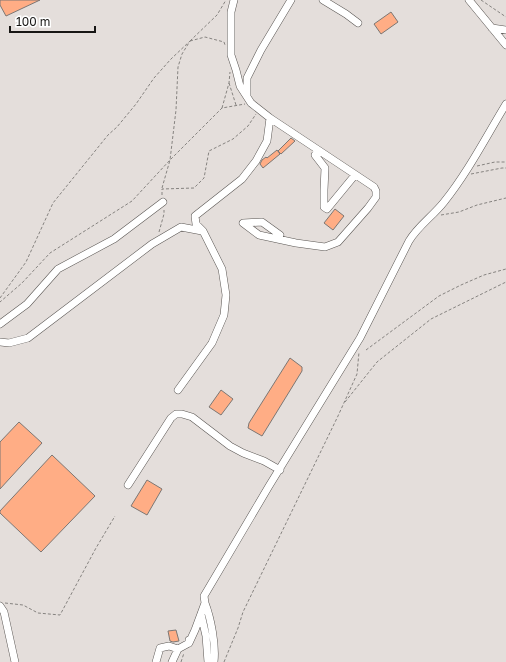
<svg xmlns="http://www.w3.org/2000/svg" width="506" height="662" font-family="'Golos Text',sans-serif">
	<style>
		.building { fill: #ffad85; stroke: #7c7774 }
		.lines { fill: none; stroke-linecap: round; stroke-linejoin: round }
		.minor-casing { stroke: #5a5653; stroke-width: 8 }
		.path { stroke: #868380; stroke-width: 1; stroke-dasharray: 3 2; stroke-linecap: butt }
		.minor { stroke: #fff; stroke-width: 7 }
	</style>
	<rect width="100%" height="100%" fill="#e4dedb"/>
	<path class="building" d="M0 0H40L6 16 0 5Z
		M391 12 398 22 381 34 374 24Z
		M291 138 295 141 281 154 278 151Z
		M277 150 280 154 263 168 260 164 262 160 266 157 267 158Z
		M335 209 344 216 333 230 324 223Z
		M290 358 302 367V371L262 436 248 428 249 423Z
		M221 390 233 399 221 415 209 407Z
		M19 422 42 443 0 489V442Z
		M52 455 95 496 41 552 0 513V511Z
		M147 480 162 489 147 515 131 506Z
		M176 630 179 641 173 642 170 641 168 631Z"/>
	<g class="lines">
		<g class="minor-casing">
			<path id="minor" d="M234 0 231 12V55L236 70 240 86 251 103 270 118 374 187 376 191V197L368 208 338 242 325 247 296 243 259 235 243 223 262 222 280 235
				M323 0 346 14 358 23
				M469 0 506 45
				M492 28 506 30
				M247 96V78L261 50 291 0
				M318 150 315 155 325 168 324 190V207L327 209 355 175
				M0 324 27 304 58 269 114 239 163 202
				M0 342 9 343 28 338 152 244 181 227 202 231
				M178 390 212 343 224 315 226 295 222 269 203 231 196 224 195 216 242 179 256 161 267 141 270 118
				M128 485 171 418 176 414H182L192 417 230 446 243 453 264 461 280 470
				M205 603C211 619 216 645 214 662
				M0 606 4 612 15 662
				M201 614 206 636 208 662
				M189 643 195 630 205 603 204 596 269 486 360 338 409 241C418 226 433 216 444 202 468 172 486 137 506 104
				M156 662 160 648 169 646 178 649
				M172 662 178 649 189 643V640"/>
		</g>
		<path class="path" d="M481 0 506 17
			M190 41 205 37 224 42 225 45
			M190 41 217 15 226 0
			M229 83 236 105
			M222 108 229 83 230 72
			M477 166 495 162H506
			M471 174 502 168H506
			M162 188 170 160 222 108 245 104
			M162 195V189L194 188 204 178 209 151 233 139 248 126 256 114
			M441 215 459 212 477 205 506 198
			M159 232 164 214V210
			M0 298 26 262 53 203 108 135 117 127 136 104 154 78 171 59 190 41 182 54 178 67 176 110 170 160 132 201 50 253 22 283 0 302
			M366 350 439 296 461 285 484 275 506 269
			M345 402 377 362 431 319 506 282
			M5 603 23 605 38 613 60 615 96 548 115 516
			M181 662 184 653
			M224 662 238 628 243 612 338 416 357 374 359 352"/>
		<use href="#minor" class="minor"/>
	</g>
	<path d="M10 26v6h85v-6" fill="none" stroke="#171614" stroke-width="2"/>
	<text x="16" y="26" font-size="12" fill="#171614" stroke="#ffffff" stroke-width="3" paint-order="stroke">100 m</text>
</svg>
